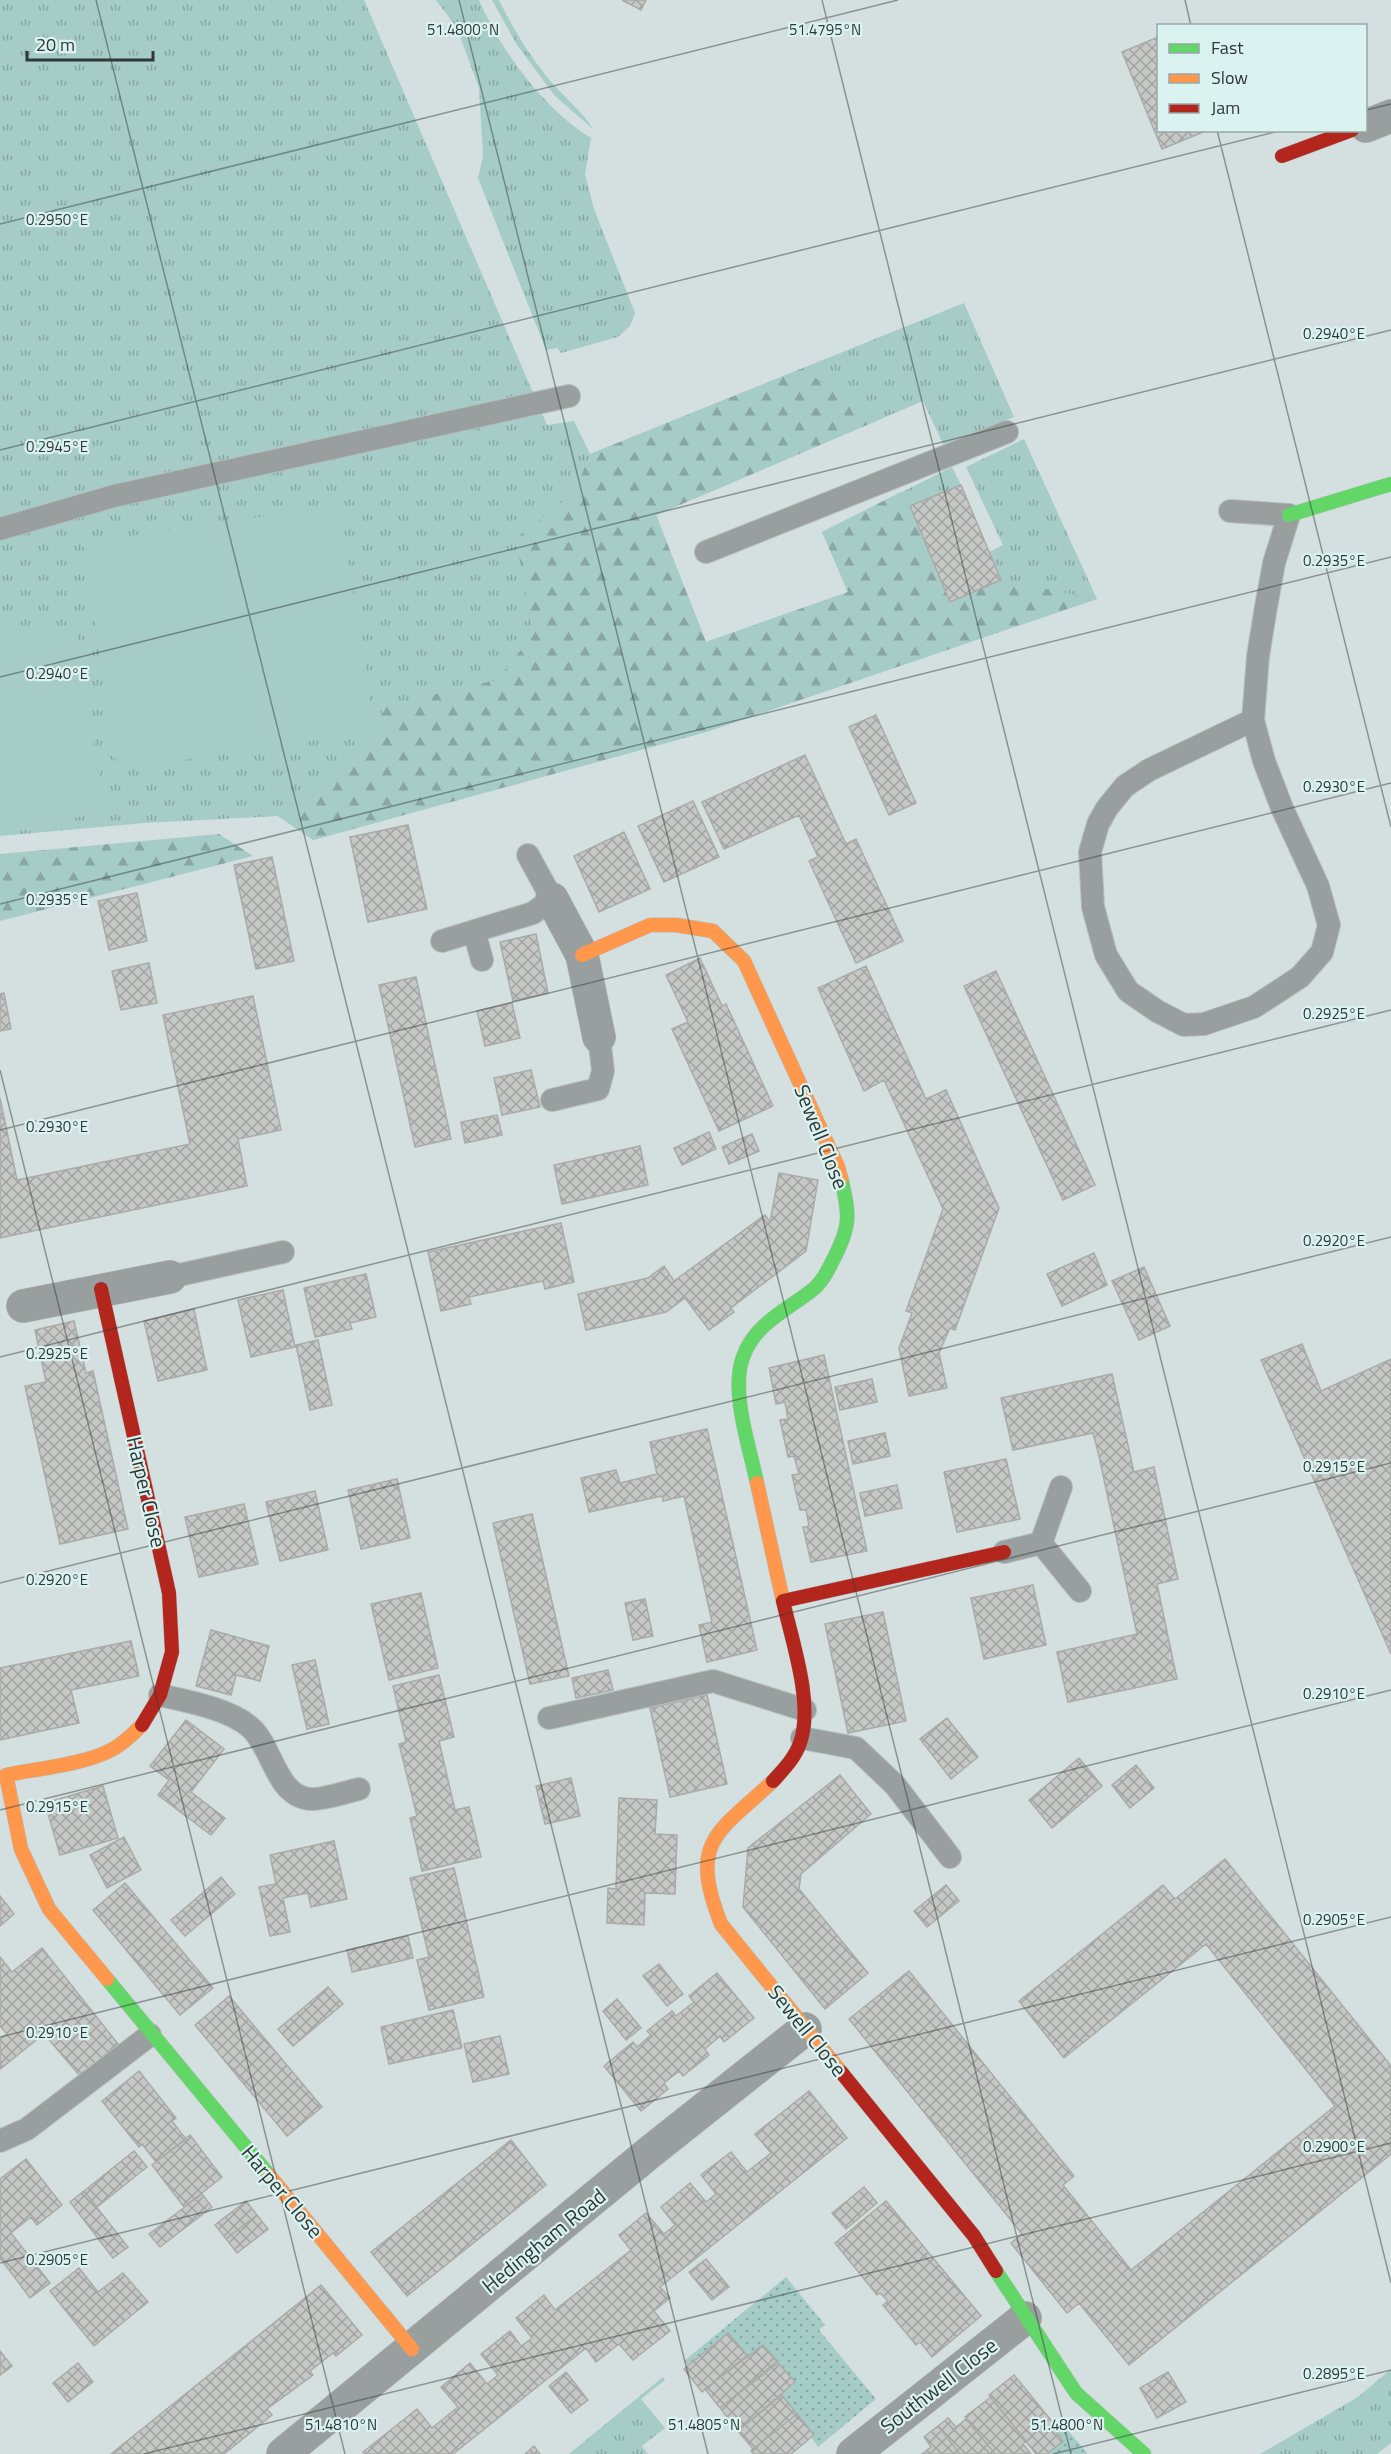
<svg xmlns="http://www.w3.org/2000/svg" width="1391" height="2454" font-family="'Titillium Web',sans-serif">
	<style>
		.grass { fill: url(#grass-tufts) }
		.forest { fill: url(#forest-firs) }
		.garden { fill: url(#garden-dots) }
		.pitch { fill: #a6ccc8 }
		.building { fill: url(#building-cross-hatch); stroke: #a9aba9; stroke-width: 1.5 }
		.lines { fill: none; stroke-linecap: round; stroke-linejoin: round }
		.lane-casing { stroke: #b4bebc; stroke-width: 24 }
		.street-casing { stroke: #b4bebc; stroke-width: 34 }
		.fast-casing { stroke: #b4bebc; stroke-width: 15 }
		.slow-casing { stroke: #b4bebc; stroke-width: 15 }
		.jam-casing { stroke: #b4bebc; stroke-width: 15 }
		.lane { stroke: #989f9e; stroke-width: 22 }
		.street { stroke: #989f9e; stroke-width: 33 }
		.fast { stroke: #63d668; stroke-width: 14 }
		.slow { stroke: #ff974d; stroke-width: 14 }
		.jam { stroke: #b3261e; stroke-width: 14 }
		.ticks { fill: none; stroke: #2e3836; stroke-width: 1.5; stroke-opacity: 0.45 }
		.labels { text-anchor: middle; stroke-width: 4.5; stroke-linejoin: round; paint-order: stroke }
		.street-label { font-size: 21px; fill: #2e3836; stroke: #dbf3f0 }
		.ticks-label { font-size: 15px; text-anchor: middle; fill: #2e3836; stroke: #dbf3f0; stroke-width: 4.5; stroke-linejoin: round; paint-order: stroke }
	</style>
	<defs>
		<pattern id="grass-tufts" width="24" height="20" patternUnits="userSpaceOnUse" patternTransform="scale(1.5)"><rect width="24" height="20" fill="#a6ccc8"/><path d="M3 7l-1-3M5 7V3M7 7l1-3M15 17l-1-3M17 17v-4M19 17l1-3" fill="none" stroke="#88a7a3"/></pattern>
		<pattern id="forest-firs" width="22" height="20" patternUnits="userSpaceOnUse" patternTransform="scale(1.5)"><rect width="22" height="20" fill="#a6ccc8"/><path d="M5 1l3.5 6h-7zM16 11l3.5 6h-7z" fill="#88a7a3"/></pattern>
		<pattern id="garden-dots" width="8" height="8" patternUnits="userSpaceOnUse" patternTransform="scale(1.5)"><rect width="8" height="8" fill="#a6ccc8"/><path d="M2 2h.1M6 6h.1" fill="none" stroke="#88a7a3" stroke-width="1.8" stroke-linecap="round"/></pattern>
		<pattern id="building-cross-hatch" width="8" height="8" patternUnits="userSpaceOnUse" patternTransform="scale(1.5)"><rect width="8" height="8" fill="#c5c8c5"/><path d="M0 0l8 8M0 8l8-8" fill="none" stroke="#a0a3a1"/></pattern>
	</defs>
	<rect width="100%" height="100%" fill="#d4e0df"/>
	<path class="grass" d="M0 0H364L547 425 574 421 590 454 964 303 1014 417 944 446 923 401 656 515 706 642 848 592 822 532 952 467 961 485 950 601 1000 580 989 552 1003 545 966 467 1024 439 1097 599 706 732 313 840 278 816 145 823 0 836Z
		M436 0H479C501 51 544 109 591 138L585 174 594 209 635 313 630 326 618 337 561 353 557 348 546 350 478 178 483 156 479 88 457 28Z
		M492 0H499C512 27 528 53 547 77 562 95 581 110 594 130L555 96 517 45Z
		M1391 2369V2443L1377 2454H1260L1358 2397Z
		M663 2377 665 2380 641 2399 665 2428 642 2446 648 2454H569Z"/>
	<path class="forest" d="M801 369 881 419 656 515 706 642 848 592 822 532 901 492 910 506 950 601 1001 580 1097 599 706 732 313 840 278 816 380 737 384 706 497 680 533 635 516 538 575 492 590 454Z
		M219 834 253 856 0 921V854Z"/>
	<path class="garden" d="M786 2277 825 2325 819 2330 876 2399 818 2447 811 2437 813 2435 781 2394 794 2382 762 2372 777 2361 763 2345 748 2356 728 2333 688 2366 684 2361Z
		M1060 2421 1088 2454H1047L1063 2441 1053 2427Z"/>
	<path class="pitch" d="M340 505 374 731 117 770 83 543Z
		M77 628 104 813 0 829V636Z"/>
	<path class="building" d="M622 0H646L641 10Z
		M1158 37V130H1208L1162 149 1122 52Z
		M961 485 1001 580 950 602 910 506Z
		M876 715 916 803 889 815 849 727Z
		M805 755 846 844 856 839 903 941 856 963 809 861 818 857 799 815 724 849 702 802Z
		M693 801 719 857 664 882 638 826Z
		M408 825 427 909 368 922 350 837Z
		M624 832 650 889 599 912 574 856Z
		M272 857 294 961 256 969 234 865Z
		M137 893 147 941 109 950 98 901Z
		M536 934 548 993 513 1001 500 942Z
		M700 958 722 1006 726 1004 773 1106 719 1131 672 1029 688 1022 666 975Z
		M149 963 157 1003 121 1010 112 971Z
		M866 966 926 1099 946 1090 999 1208 955 1330 950 1328 939 1353 947 1388 909 1396 899 1348 912 1313 906 1311 943 1209 884 1080 864 1091 818 988Z
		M996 971 1095 1185 1063 1200 964 986Z
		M416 977 451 1139 415 1147 379 985Z
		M4 993 11 1029 0 1031V994Z
		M253 996 281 1130 238 1139 247 1186 0 1238V1098L17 1180 190 1144 163 1015Z
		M512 1003 520 1038 485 1046 477 1011Z
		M531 1070 540 1107 502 1115 494 1078Z
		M497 1115 502 1135 465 1143 461 1122Z
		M709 1132 716 1149 682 1165 674 1148Z
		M752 1134 759 1151 729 1164 722 1147Z
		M640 1146 648 1185 562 1204 554 1165Z
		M779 1173 818 1180 806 1251 731 1308 734 1312 709 1330 685 1298 666 1312 586 1330 578 1294 648 1278 664 1266 674 1281 765 1215 770 1222Z
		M561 1223 574 1282 545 1289 543 1281 469 1297 471 1304 441 1311 428 1252Z
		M1094 1253 1107 1285 1062 1306 1047 1274Z
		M1144 1267 1170 1326 1139 1340 1112 1281Z
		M366 1274 376 1317 350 1323 352 1329 315 1337 304 1288Z
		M283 1290 295 1347 251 1357 238 1300Z
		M194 1309 207 1370 158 1381 144 1321Z
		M74 1321 86 1373 93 1371 128 1529 60 1544 25 1386 46 1382 35 1330Z
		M318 1340 332 1405 310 1410 296 1345Z
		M1302 1344 1321 1391 1391 1359V1654L1261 1360Z
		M824 1355 867 1551 811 1562 803 1527 809 1526 806 1510H800L792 1475 799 1474 794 1456 788 1457 780 1420 788 1419 785 1402 776 1404 769 1368Z
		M1112 1374 1134 1472 1154 1467 1178 1579 1157 1584 1177 1679 1068 1702 1057 1652 1137 1634 1099 1456 1093 1433 1013 1450 1001 1398Z
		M872 1379 877 1402 840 1410 835 1387Z
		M707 1429 757 1650 707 1662 699 1625 712 1622 684 1496 663 1501 662 1496 589 1512 581 1478 616 1470 620 1483 657 1474 650 1442Z
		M885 1433 890 1456 853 1464 848 1441Z
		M1006 1459 1020 1519 957 1532 944 1472Z
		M397 1479 410 1538 361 1549 348 1490Z
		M897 1485 902 1508 865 1516 860 1493Z
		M315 1491 328 1550 280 1561 266 1502Z
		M244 1504 258 1564 199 1577 185 1517Z
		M532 1514 569 1676 530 1684 493 1523Z
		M1033 1585 1046 1645 984 1659 971 1598Z
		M421 1593 438 1668 389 1680 371 1604Z
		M645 1599 653 1636 633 1640 625 1603Z
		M883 1612 906 1721 848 1733 825 1624Z
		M211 1630 269 1646 260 1681 236 1675 231 1695 196 1686Z
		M131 1641 139 1676 71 1690 79 1723 0 1740V1668Z
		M315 1660 329 1724 307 1729 292 1665Z
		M608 1670 613 1690 576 1698 572 1678Z
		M439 1675 454 1737 439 1741 455 1810 469 1807 481 1857 422 1871 410 1818 417 1816 399 1744 406 1742 393 1686Z
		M707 1695 727 1784 670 1797 650 1708Z
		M947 1718 978 1757 951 1779 920 1739Z
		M186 1720 224 1749 191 1792 225 1818 211 1835 158 1795 169 1780 150 1766Z
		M1079 1758 1102 1786 1052 1828 1029 1800Z
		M1136 1765 1154 1788 1130 1808 1112 1785Z
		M840 1775 871 1814 801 1874 799 1889 868 1973 825 2009 743 1907 748 1848Z
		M571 1778 580 1816 545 1824 536 1786Z
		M103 1786 118 1838 60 1855 45 1803Z
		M619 1798 657 1800 655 1834 677 1835 675 1894 645 1893 644 1925 607 1923 608 1888 616 1889Z
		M124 1837 141 1870 107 1888 90 1855Z
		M334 1841 347 1899 311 1907 308 1893 283 1898 290 1932 270 1936 259 1887 276 1884 270 1855Z
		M1225 1859 1391 2066V2154L1129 2365 1079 2303 1067 2313 1011 2243 1022 2234 849 2019 909 1971 1074 2176 1063 2185 1131 2270 1335 2106 1206 1944 1064 2058 1019 2001 1163 1885 1175 1899Z
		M454 1868 484 1997 429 2010 417 1960 429 1957 410 1878Z
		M221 1877 235 1894 185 1936 171 1920Z
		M125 1883 213 1988 180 2015 93 1910Z
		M946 1885 959 1901 927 1927 914 1911Z
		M0 1896 14 1914 0 1926Z
		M408 1936 413 1958 352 1972 347 1950Z
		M42 1948 118 2044 80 2076 44 2034 0 2069V2039L7 2034 0 2026V1957L12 1972Z
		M659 1964 683 1994 667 2006 643 1976Z
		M717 1973 754 2018 724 2042 720 2036 705 2049 709 2055 683 2076 679 2071 664 2083 668 2089 641 2111 604 2066 633 2042 637 2047 651 2035 647 2031 672 2011 676 2016 694 2002 689 1996Z
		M328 1987 343 2004 293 2046 278 2029Z
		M229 1996 322 2107 287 2136 195 2025Z
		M617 1999 641 2028 626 2040 603 2011Z
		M453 2010 462 2048 389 2064 381 2027Z
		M500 2036 509 2074 473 2082 464 2044Z
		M139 2071 176 2118 172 2121 186 2139 156 2162 142 2144 139 2147 102 2101Z
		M809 2091 847 2138 660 2287 670 2298 654 2311 670 2331 633 2360 619 2344 596 2362 586 2348 453 2454H365L363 2452 417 2409 432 2428 458 2407 441 2387 470 2363 487 2384 498 2375 481 2354 510 2331 521 2346 532 2338 516 2318 544 2295 555 2310 631 2250 619 2235 646 2213 664 2234 675 2225 661 2207 690 2183 706 2202 716 2194 701 2175 731 2152 747 2172 771 2153 755 2134Z
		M190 2135 222 2177 184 2207 152 2165Z
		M511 2140 546 2185 407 2296 371 2252Z
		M134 2151 147 2167 97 2207 84 2191Z
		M26 2159 62 2205 37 2225 31 2217 11 2233 50 2283 30 2298 0 2258V2179Z
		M864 2187 877 2203 846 2229 832 2213Z
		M84 2191 128 2247 113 2258 70 2202Z
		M202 2194 212 2207 160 2247 149 2234Z
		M246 2201 257 2215 226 2239 215 2225Z
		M886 2201 981 2316 932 2357 920 2342 916 2345 883 2305 888 2301 880 2293 877 2295 835 2243Z
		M257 2215 268 2229 237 2253 226 2239Z
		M706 2259 729 2287 712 2300 689 2272Z
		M79 2268 98 2292 123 2273 148 2302 94 2346 50 2291Z
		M321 2285 362 2335 336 2356 333 2353 310 2371 313 2375 267 2409 272 2415 224 2454H111Z
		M728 2333 747 2355 702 2392 684 2369Z
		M763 2345 777 2361 720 2408 705 2389Z
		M0 2351 12 2366 0 2375Z
		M78 2363 93 2382 68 2402 53 2383Z
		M778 2363 795 2382 738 2431 720 2408Z
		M566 2372 588 2400 571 2413 549 2386Z
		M1168 2372 1186 2402 1157 2418 1140 2388Z
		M1014 2375 1055 2425 1053 2427 1063 2441 1047 2454H1036L989 2395Z
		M782 2395 797 2414 753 2449 738 2431Z
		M991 2397 1026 2441 1023 2444 1031 2454H995L965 2417Z
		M797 2414 814 2435 791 2454H754L751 2451 753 2449Z
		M948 2418 956 2427 966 2419 995 2454H960L938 2426Z
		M938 2426 960 2454H922L931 2447 924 2437Z
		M534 2446 540 2454H525Z"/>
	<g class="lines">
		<g class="lane-casing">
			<path id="lane" d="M1230 511 1289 515 1274 563 1266 607 1258 656 1253 720 1264 761 1282 808 1318 886 1329 925 1322 952 1300 977 1254 1007 1204 1024 1184 1025 1157 1011 1128 991 1106 955 1093 907 1090 852 1098 824 1107 808 1125 786 1149 770 1253 720
				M0 529 114 496 569 396
				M706 552 1007 432
				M474 931 482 960
				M442 941 533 913 552 899 528 855
				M552 1100 598 1089 603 1071 599 1037
				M170 1277 283 1252
				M1041 1543 1080 1591
				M1004 1552 1041 1543 1061 1487
				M160 1695C186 1701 231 1709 251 1728 273 1748 276 1796 310 1799 322 1800 346 1792 359 1789
				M549 1718 713 1681 805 1710
				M802 1738 856 1748 895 1785 950 1857
				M0 2141 27 2129 150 2035"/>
		</g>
		<g class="street-casing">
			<path id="street" d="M1366 126 1391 116
				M552 899 582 955 599 1037
				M23 1306 170 1277
				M283 2454 650 2152 805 2029
				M853 2454 1025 2318"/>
		</g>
		<g class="fast-casing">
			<path id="fast" d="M1289 515 1391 484
				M757 1483C750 1448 730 1392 743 1357 755 1324 785 1311 811 1291 821 1284 827 1272 832 1262 851 1226 850 1216 841 1178
				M107 1979 269 2175
				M996 2271 1076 2393 1144 2454"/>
		</g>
		<g class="slow-casing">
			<path id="slow" d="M582 955 650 925H676L713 931 744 961 838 1167 841 1178
				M757 1483 783 1601
				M773 1781C718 1833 688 1840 721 1924L841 2072
				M107 1979 49 1909 21 1849 6 1775C36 1769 87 1764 113 1749 124 1743 133 1734 142 1725
				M269 2175 412 2349"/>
		</g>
		<g class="jam-casing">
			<path id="jam" d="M1282 156 1352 130
				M101 1289 169 1593 172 1652 160 1695 142 1725
				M773 1781C783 1770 795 1758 800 1743 814 1704 792 1641 783 1601L1004 1552
				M841 2072 974 2236 996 2271"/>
		</g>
		<use href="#lane" class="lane"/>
		<use href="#street" class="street"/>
		<use href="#fast" class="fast"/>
		<use href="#slow" class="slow"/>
		<use href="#jam" class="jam"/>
	</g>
	<path class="ticks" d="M96 0 708 2454M459 0 1071 2454M822 0 1391 2283M1185 0 1191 26M1366 110 1391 104M1217 130 1391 827M0 224 898 0M0 450 1283 130M0 677 1391 330M0 904 1391 557M0 1070 345 2454M0 1130 1391 783M0 1357 1391 1010M0 1583 1391 1237M0 1810 1391 1463M0 2037 1391 1690M0 2263 1391 1917M144 2454 1391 2143M1053 2454 1391 2370"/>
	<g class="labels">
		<g class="street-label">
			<text transform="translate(821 1137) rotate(68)" y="7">Sewell Close</text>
			<text transform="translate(146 1492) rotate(77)" y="7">Harper Close</text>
			<text transform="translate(807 2031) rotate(51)" y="7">Sewell Close</text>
			<text transform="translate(282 2192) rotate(50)" y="7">Harper Close</text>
			<text transform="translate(544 2241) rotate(-39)" y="7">Hedingham Road</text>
			<text transform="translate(939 2386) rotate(-38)" y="7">Southwell Close</text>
		</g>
	</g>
	<g class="ticks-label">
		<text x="463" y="35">51.4800°N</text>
		<text x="825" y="35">51.4795°N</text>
		<text x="57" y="225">0.2950°E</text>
		<text x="1334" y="339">0.2940°E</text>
		<text x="57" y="452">0.2945°E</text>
		<text x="1334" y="566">0.2935°E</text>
		<text x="57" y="679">0.2940°E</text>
		<text x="1334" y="792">0.2930°E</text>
		<text x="57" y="905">0.2935°E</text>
		<text x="1334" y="1019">0.2925°E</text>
		<text x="57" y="1132">0.2930°E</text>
		<text x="1334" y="1246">0.2920°E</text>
		<text x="57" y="1359">0.2925°E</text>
		<text x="1334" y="1472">0.2915°E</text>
		<text x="57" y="1585">0.2920°E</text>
		<text x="1334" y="1699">0.2910°E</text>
		<text x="57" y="1812">0.2915°E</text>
		<text x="1334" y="1925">0.2905°E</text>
		<text x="57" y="2038">0.2910°E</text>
		<text x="1334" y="2152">0.2900°E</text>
		<text x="57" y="2265">0.2905°E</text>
		<text x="1334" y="2379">0.2895°E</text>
		<text x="341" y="2430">51.4810°N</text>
		<text x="704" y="2430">51.4805°N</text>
		<text x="1067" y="2430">51.4800°N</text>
	</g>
	<rect x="1157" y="24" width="210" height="108" fill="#dbf3f0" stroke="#96a8a6" stroke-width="1.5"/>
	<rect x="1169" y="44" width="30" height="9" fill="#63d668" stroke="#96a8a6" stroke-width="1.5"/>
	<text x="1211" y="54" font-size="18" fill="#2e3836">Fast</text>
	<rect x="1169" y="74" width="30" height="9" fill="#ff974d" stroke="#96a8a6" stroke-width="1.5"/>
	<text x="1211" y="84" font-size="18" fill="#2e3836">Slow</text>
	<rect x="1169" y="104" width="30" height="9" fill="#b3261e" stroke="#96a8a6" stroke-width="1.5"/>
	<text x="1211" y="114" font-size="18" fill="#2e3836">Jam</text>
	<path d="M27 51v9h126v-9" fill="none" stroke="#2e3836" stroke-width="3"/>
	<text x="36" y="51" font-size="18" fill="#2e3836" stroke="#dbf3f0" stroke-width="4.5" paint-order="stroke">20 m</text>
</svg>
